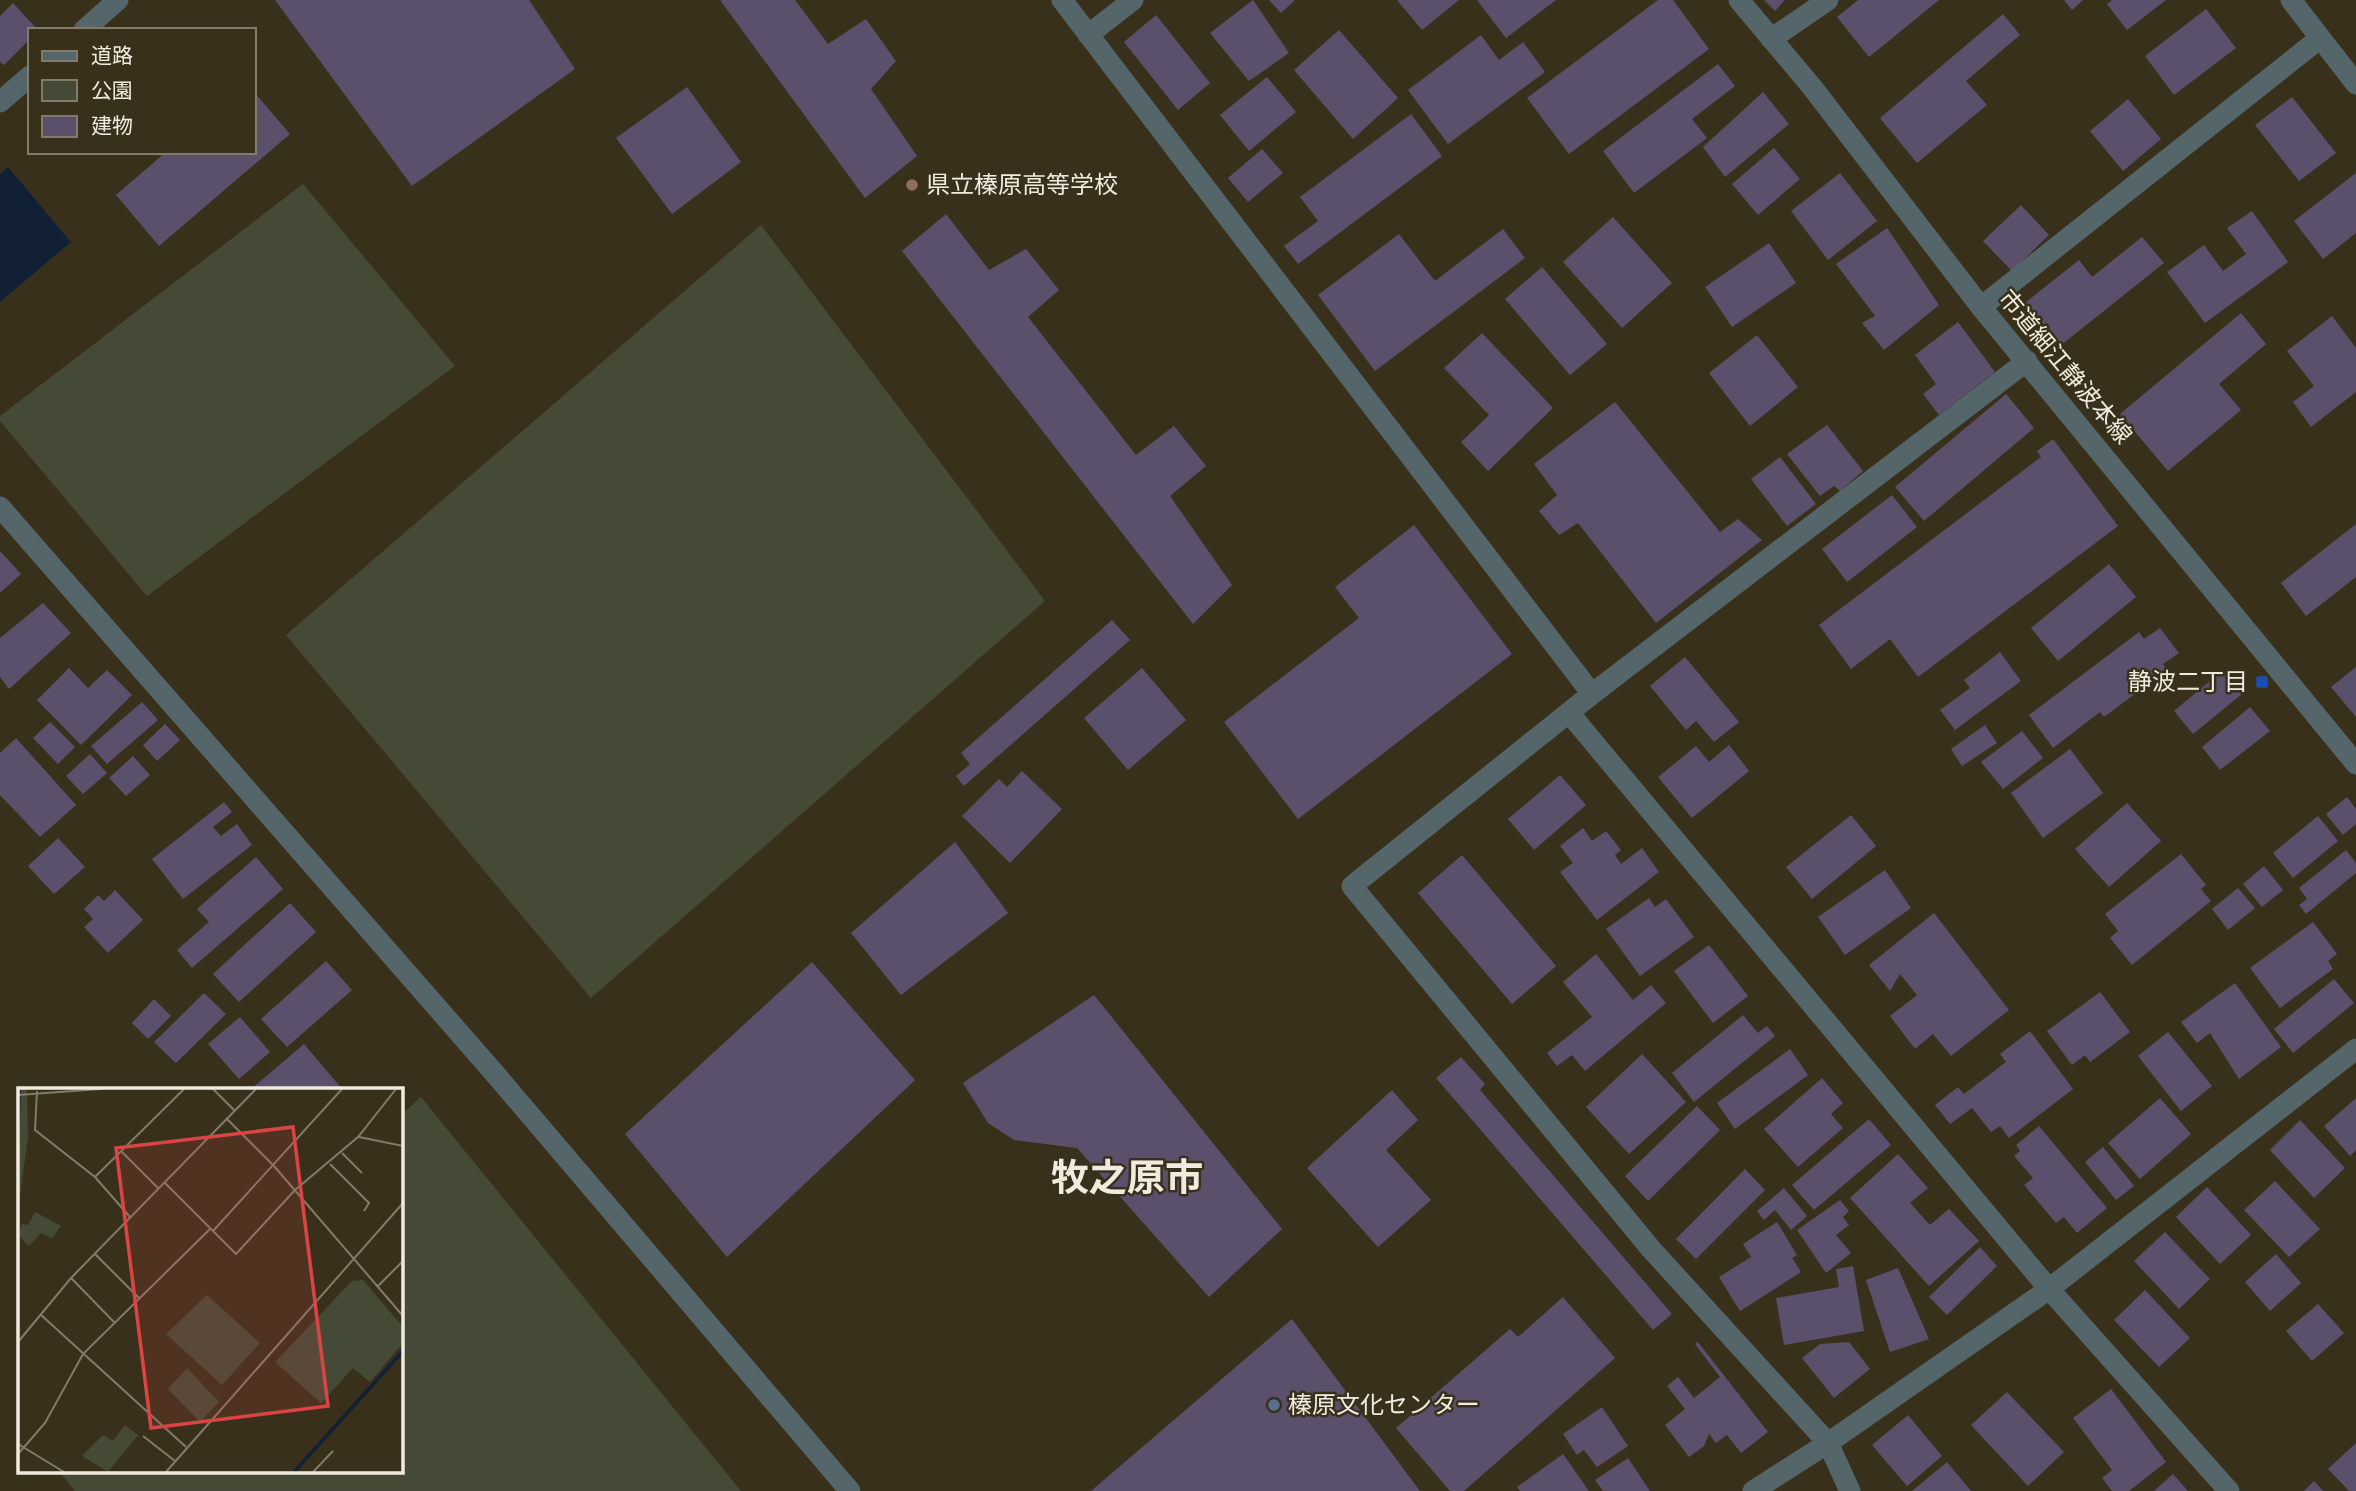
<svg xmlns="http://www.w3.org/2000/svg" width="2356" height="1491" font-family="Manrope,'Noto Sans JP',sans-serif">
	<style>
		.green { fill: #454a37 }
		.water { fill: #122036 }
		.building { fill: #5b506c }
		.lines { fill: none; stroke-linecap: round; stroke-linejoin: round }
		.minor { stroke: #55666a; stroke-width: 21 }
		.education-dot { fill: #8d6e63; stroke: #39301c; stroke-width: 2.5 }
		.transit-dot { fill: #1a4fb4; stroke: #39301c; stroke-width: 2.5 }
		.service-dot { fill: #5c6f8a; stroke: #39301c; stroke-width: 2.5 }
		.labels { text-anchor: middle; stroke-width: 5; stroke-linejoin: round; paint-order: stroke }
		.poi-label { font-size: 24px; fill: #f1ebdf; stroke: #39301c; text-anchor: start }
		.street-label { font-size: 24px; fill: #f1ebdf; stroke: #39301c }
		.town-label { font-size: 38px; font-weight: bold; fill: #f1ebdf; stroke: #39301c }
		.inset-river { fill: none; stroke: #122036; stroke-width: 3.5 }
		.inset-road { fill: none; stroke: #837b6a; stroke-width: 2 }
		.view { fill: #da4543; fill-opacity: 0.15; stroke: #da4543; stroke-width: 3.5 }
		.inset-edge { fill: none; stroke: #f1ebdf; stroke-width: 3.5 }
	</style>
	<rect width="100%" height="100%" fill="#39301c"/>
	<path class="green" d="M303 184 455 366 147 596 0 421V416Z
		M761 225 1045 601 591 998 286 635Z
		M421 1097 741 1491H75L59 1472H401V1115Z"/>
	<path class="water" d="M8 167 71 242 0 302V174Z"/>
	<path class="building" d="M275 0H529L575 69 412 186Z
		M720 0H795L828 44 866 19 896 61 871 89 917 156 865 198Z
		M1253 0 1289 53 1249 81 1210 33Z
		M1269 0H1295L1281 13Z
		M1397 0H1459L1422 30Z
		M1477 0H1556L1506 38Z
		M1658 0H1673L1709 49 1569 154 1527 98Z
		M1764 0H1785L1775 11Z
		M1858 0H1939L1869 57 1837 17Z
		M2064 0H2083L2072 10Z
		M2112 0H2166L2127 30 2107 4Z
		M13 3 38 30H30V39L4 65 0 62V16Z
		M2206 9 2236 48 2174 95 2145 56Z
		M2003 14 2020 35 1966 81 1987 105 1917 163 1880 118Z
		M1156 15 1210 83 1178 110 1124 42Z
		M1339 30 1398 98 1353 139 1294 70Z
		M1481 35 1499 60 1523 42 1545 72 1448 144 1408 90Z
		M1718 64 1735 86 1692 119 1707 138 1634 193 1603 151Z
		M1267 77 1296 112 1249 151 1220 115Z
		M687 87 741 162 672 214 616 138Z
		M254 92 290 134 159 246 116 195 166 152H254Z
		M1763 92 1789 124 1725 177 1703 147Z
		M2292 97 2336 153 2299 181 2255 125Z
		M2128 99 2161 139 2123 171 2090 131Z
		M1411 114 1442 156 1298 264 1284 246 1318 221 1300 197Z
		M1774 148 1800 179 1758 215 1732 184Z
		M1262 149 1283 173 1248 202 1228 178Z
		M1840 173 1877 221 1828 260 1791 211Z
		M2356 173V233L2323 259 2294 221Z
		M2021 205 2049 235 2012 271 1983 241Z
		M2252 211 2288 262 2205 323 2167 272 2204 245 2223 271 2246 254 2227 228Z
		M946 214 989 270 1026 249 1059 290 1028 317 1136 455 1174 426 1206 466 1170 496 1232 585 1193 624 902 251Z
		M1613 217 1672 283 1622 328 1563 262Z
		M1887 228 1939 305 1884 350 1862 323 1875 316 1836 264Z
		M1503 229 1525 258 1375 371 1318 295 1399 234 1435 281Z
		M2142 237 2164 263 2060 346 2026 302 2079 260 2092 277Z
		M1769 243 1796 283 1732 327 1705 287Z
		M1542 267 1607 344 1570 375 1505 299Z
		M2241 313 2266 344 2219 384 2241 410 2168 471 2120 414Z
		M2332 316 2356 348V392L2311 427 2293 402 2314 386 2287 351Z
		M1958 322 1995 372 1939 415 1923 394 1936 384 1915 355Z
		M1482 333 1553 408 1488 471 1461 442 1489 415 1444 368Z
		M1757 335 1798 387 1750 426 1709 373Z
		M2006 394 2034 428 1924 521 1895 487Z
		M1615 402 1720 532 1738 519 1762 540 1656 623 1578 523 1559 535 1539 511 1557 495 1534 464Z
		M1827 425 1863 471 1840 491 1834 486 1820 496 1787 454Z
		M2053 439 2118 526 1918 677 1890 639 1851 669 1819 625 2041 457 2037 451Z
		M1780 457 1816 504 1787 526 1751 479Z
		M1892 495 1917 527 1847 582 1822 549Z
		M2356 524V577L2306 616 2281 583Z
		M1414 525 1512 654 1298 819 1224 722 1359 618 1335 587Z
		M0 551 21 574 0 593Z
		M2109 564 2136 597 2058 661 2031 628Z
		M43 603 71 633 9 689 0 677V638Z
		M1112 620 1130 640 964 786 956 776 970 764 961 753Z
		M2160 628 2179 653 2163 664 2167 670 2104 717 2100 712 2053 748 2029 715 2139 632 2144 639Z
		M2000 652 2021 681 1955 730 1940 710 1970 688 1964 680Z
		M1685 657 1739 722 1714 742 1696 721 1686 730 1650 686Z
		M2356 667V717L2331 687Z
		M69 668 88 688 107 670 132 695 81 745 37 700Z
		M1142 668 1186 720 1128 770 1084 718Z
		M2223 670 2242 694 2193 734 2174 711Z
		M142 702 158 720 107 764 91 746Z
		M2250 707 2270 731 2220 770 2202 747Z
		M50 722 75 747 58 764 33 738Z
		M165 724 180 740 157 761 143 745Z
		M1985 725 1997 743 1962 766 1951 749Z
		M2022 731 2043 758 2003 789 1981 762Z
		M16 738 76 805 40 837 0 795V753Z
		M1729 745 1749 771 1692 818 1658 777 1696 746 1709 762Z
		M2070 749 2103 793 2043 838 2011 793Z
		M90 754 107 773 83 794 66 776Z
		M133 756 150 775 126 796 109 778Z
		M1022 771 1062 809 1010 863 962 816 999 779 1007 787Z
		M1560 775 1586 805 1534 850 1508 819Z
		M2347 797 2356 809V824L2343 835 2326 814Z
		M224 802 232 812 213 827 221 836 237 824 252 845 183 899 152 859Z
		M2127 803 2161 841 2109 887 2075 849Z
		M1851 815 1876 846 1812 899 1786 867Z
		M2318 816 2338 841 2293 878 2273 853Z
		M1583 828 1592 841 1606 831 1621 850 1615 855 1621 864 1642 848 1659 872 1597 920 1560 872 1573 863 1560 846Z
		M58 838 85 867 54 894 28 866Z
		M955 842 1008 913 901 995 851 933Z
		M2346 850 2356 863V873L2306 914 2299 905 2307 899 2299 888Z
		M2181 854 2206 885 2201 889 2211 901 2132 965 2110 938 2118 931 2105 914Z
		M1462 855 1556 966 1512 1004 1418 893Z
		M256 857 283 889 192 968 177 950 209 922 197 909Z
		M2264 866 2283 890 2262 907 2243 884Z
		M1885 870 1911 908 1845 955 1818 917Z
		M2238 888 2255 908 2228 930 2212 909Z
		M115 890 143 920 108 953 84 927 93 919 84 909 98 895 104 901Z
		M1649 898 1655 907 1666 899 1694 937 1640 976 1606 929Z
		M290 903 316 932 239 1002 213 974Z
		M1934 913 2009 1010 1951 1056 1933 1034 1915 1049 1890 1016 1917 995 1900 974 1890 991 1869 965Z
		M2313 922 2337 954 2328 961 2333 969 2280 1008 2250 968Z
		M1709 945 1748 996 1713 1023 1674 971Z
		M1596 954 1633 1000 1651 985 1666 1003 1585 1071 1572 1055 1557 1066 1547 1053 1592 1017 1563 982Z
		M326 961 352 990 287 1047 261 1019Z
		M812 962 915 1080 727 1257 625 1134Z
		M2334 979 2354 1003 2293 1053 2274 1029Z
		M2235 983 2281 1047 2239 1079 2210 1033 2197 1043 2181 1022Z
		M2100 992 2130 1032 2090 1062 2085 1055 2072 1065 2047 1031Z
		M204 993 226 1014 176 1063 154 1042Z
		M1094 995 1282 1229 1209 1297 1077 1148 1014 1140 988 1123 963 1083Z
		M154 999 171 1016 148 1039 132 1023Z
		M1743 1015 1758 1033 1767 1026 1775 1036 1694 1102 1672 1073Z
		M240 1017 270 1052 239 1079 208 1044Z
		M2030 1031 2073 1089 2009 1138 2000 1126 1991 1132 1972 1108 1950 1124 1935 1105 1958 1087 1964 1094 2006 1062 2000 1054Z
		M2168 1032 2212 1086 2181 1111 2138 1056Z
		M304 1044 343 1090H250Z
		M1790 1049 1808 1075 1735 1129 1717 1103Z
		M1642 1054 1686 1102 1629 1154 1586 1107Z
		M1461 1057 1485 1084 1480 1090 1672 1314 1653 1330 1436 1078Z
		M1822 1078 1843 1103 1831 1114 1843 1128 1798 1167 1764 1129Z
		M1392 1090 1418 1120 1386 1150 1431 1200 1378 1247 1307 1168Z
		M2160 1098 2191 1134 2140 1179 2108 1143Z
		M2356 1098V1150L2350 1156 2324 1126Z
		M1697 1106 1720 1130 1648 1201 1625 1176Z
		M1869 1119 1891 1145 1814 1210 1792 1185Z
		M2300 1120 2345 1168 2314 1198 2270 1150Z
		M2039 1126 2107 1208 2077 1233 2064 1217 2056 1223 2024 1185 2033 1178 2014 1156 2020 1151 2016 1145Z
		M2103 1147 2134 1186 2116 1200 2085 1162Z
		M1898 1154 1928 1188 1910 1203 1930 1225 1949 1209 1979 1241 1929 1286 1850 1198Z
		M1745 1169 1765 1190 1696 1259 1676 1239Z
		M2275 1181 2320 1229 2289 1257 2244 1210Z
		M2207 1187 2251 1235 2220 1264 2176 1217Z
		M1784 1188 1807 1216 1791 1230 1775 1210 1764 1220 1757 1211Z
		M1840 1200 1849 1211 1843 1217 1849 1225 1836 1235 1851 1253 1826 1273 1797 1230Z
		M1777 1222 1797 1255 1792 1258 1801 1272 1740 1311 1719 1277 1751 1257 1743 1244Z
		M2165 1232 2210 1279 2179 1309 2134 1261Z
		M1980 1247 1997 1266 1947 1315 1929 1297Z
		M2276 1254 2301 1283 2270 1311 2245 1282Z
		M1853 1266 1864 1331 1784 1345 1776 1298 1839 1287 1836 1269Z
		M1898 1268 1929 1339 1890 1352 1866 1280Z
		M2145 1290 2190 1338 2159 1367 2114 1320Z
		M1563 1297 1615 1358 1464 1491H1450L1396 1428 1510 1329 1518 1337Z
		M2318 1304 2344 1333 2312 1361 2286 1331Z
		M1292 1319 1420 1491H1091Z
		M1698 1342 1768 1432 1741 1453 1727 1435 1716 1443 1709 1434 1704 1446 1689 1457 1665 1425 1685 1409 1667 1386 1678 1377 1694 1398 1720 1377 1695 1344Z
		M1849 1342 1870 1369 1834 1398 1802 1358 1820 1344Z
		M2111 1389 2166 1462 2129 1491H2112L2102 1478 2112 1470 2073 1418Z
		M2007 1392 2064 1452 2028 1486 1971 1425Z
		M1602 1407 1628 1446 1597 1467 1584 1450 1577 1455 1563 1434Z
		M1908 1415 1942 1456 1907 1486 1872 1445Z
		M2356 1443V1491H2349L2328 1469Z
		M1563 1454 1589 1491H1520L1517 1487Z
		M1628 1458 1650 1491H1603L1595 1480Z
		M1947 1462 1971 1491H1912Z
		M2173 1474 2188 1491H2154Z
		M2314 1481 2323 1491H2304Z"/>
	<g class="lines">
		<path class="minor" d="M1062 0 1592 694
			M1739 0 1812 87 1981 307 2356 764
			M2291 0 2356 84
			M84 30 118 0
			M1088 35 1133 0
			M1771 39 1828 0
			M0 102 30 76
			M1981 307 2319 39
			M0 507 496 1075 850 1491
			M1570 714 2049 1289 2229 1491
			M1753 1491 1828 1443 2049 1289 2356 1049
			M1850 1491 1828 1443 1651 1249 1352 886 1592 694 2027 361"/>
	</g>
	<circle class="education-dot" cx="912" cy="185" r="7"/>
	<rect class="transit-dot" x="2255" y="675" width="14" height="14" rx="3.5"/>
	<circle class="service-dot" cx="1274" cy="1405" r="7"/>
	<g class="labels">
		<g class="poi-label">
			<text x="926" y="193">県立榛原高等学校</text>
			<text x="2248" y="690" text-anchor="end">静波二丁目</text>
			<text x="1288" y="1413">榛原文化センター</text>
		</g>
		<g class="street-label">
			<text transform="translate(2065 367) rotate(50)" y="8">市道細江静波本線</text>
		</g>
		<g class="town-label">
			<text x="1127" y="1191">牧之原市</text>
		</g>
	</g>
	<g transform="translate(18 1088)">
		<rect width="385" height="385" fill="#39301c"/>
		<path d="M0 1H9L10 49 0 121ZM17 124 43 138 34 150 23 145 11 158 0 147 4 136 10 137ZM345 192 385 239V255L352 294 335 280 303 315 257 274 334 193ZM189 207 242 255 204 297 148 246ZM169 280 201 314 182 334 150 301ZM107 337 120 347 90 384 64 368 85 347 95 353Z" fill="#454a37"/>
		<path class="inset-river" d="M0 57 1 1M276 384 385 263"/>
		<path class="inset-road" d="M195 1 216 22M19 3 17 42 77 89 112 129M0 7 83 1M208 30 256 78 385 228M341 49 385 58M104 64 140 100M324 65 344 85M312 76 351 115 346 123M77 89 166 1M146 94 218 166 277 102 340 49 378 1M195 143 324 1M77 166 121 210M53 190 96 234M360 198 385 173M22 226 168 359M0 254 53 190 238 1M125 348 157 373M0 356 46 384M0 366 27 335 65 266 192 141M148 384 385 115M295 384 315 363"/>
		<path class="view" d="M275 39 310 318 133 340 98 60Z"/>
		<rect width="385" height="385" class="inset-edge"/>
	</g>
	<rect x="28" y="28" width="228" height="126" fill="#39301c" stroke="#837b6a" stroke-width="2"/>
	<rect x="42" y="51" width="35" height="10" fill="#55666a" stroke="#837b6a" stroke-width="2"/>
	<text x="91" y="63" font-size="21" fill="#f1ebdf">道路</text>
	<rect x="42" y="80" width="35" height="21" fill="#454a37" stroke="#837b6a" stroke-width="2"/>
	<text x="91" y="98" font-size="21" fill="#f1ebdf">公園</text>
	<rect x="42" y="116" width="35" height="21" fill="#5b506c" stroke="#837b6a" stroke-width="2"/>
	<text x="91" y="133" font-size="21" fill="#f1ebdf">建物</text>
</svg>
